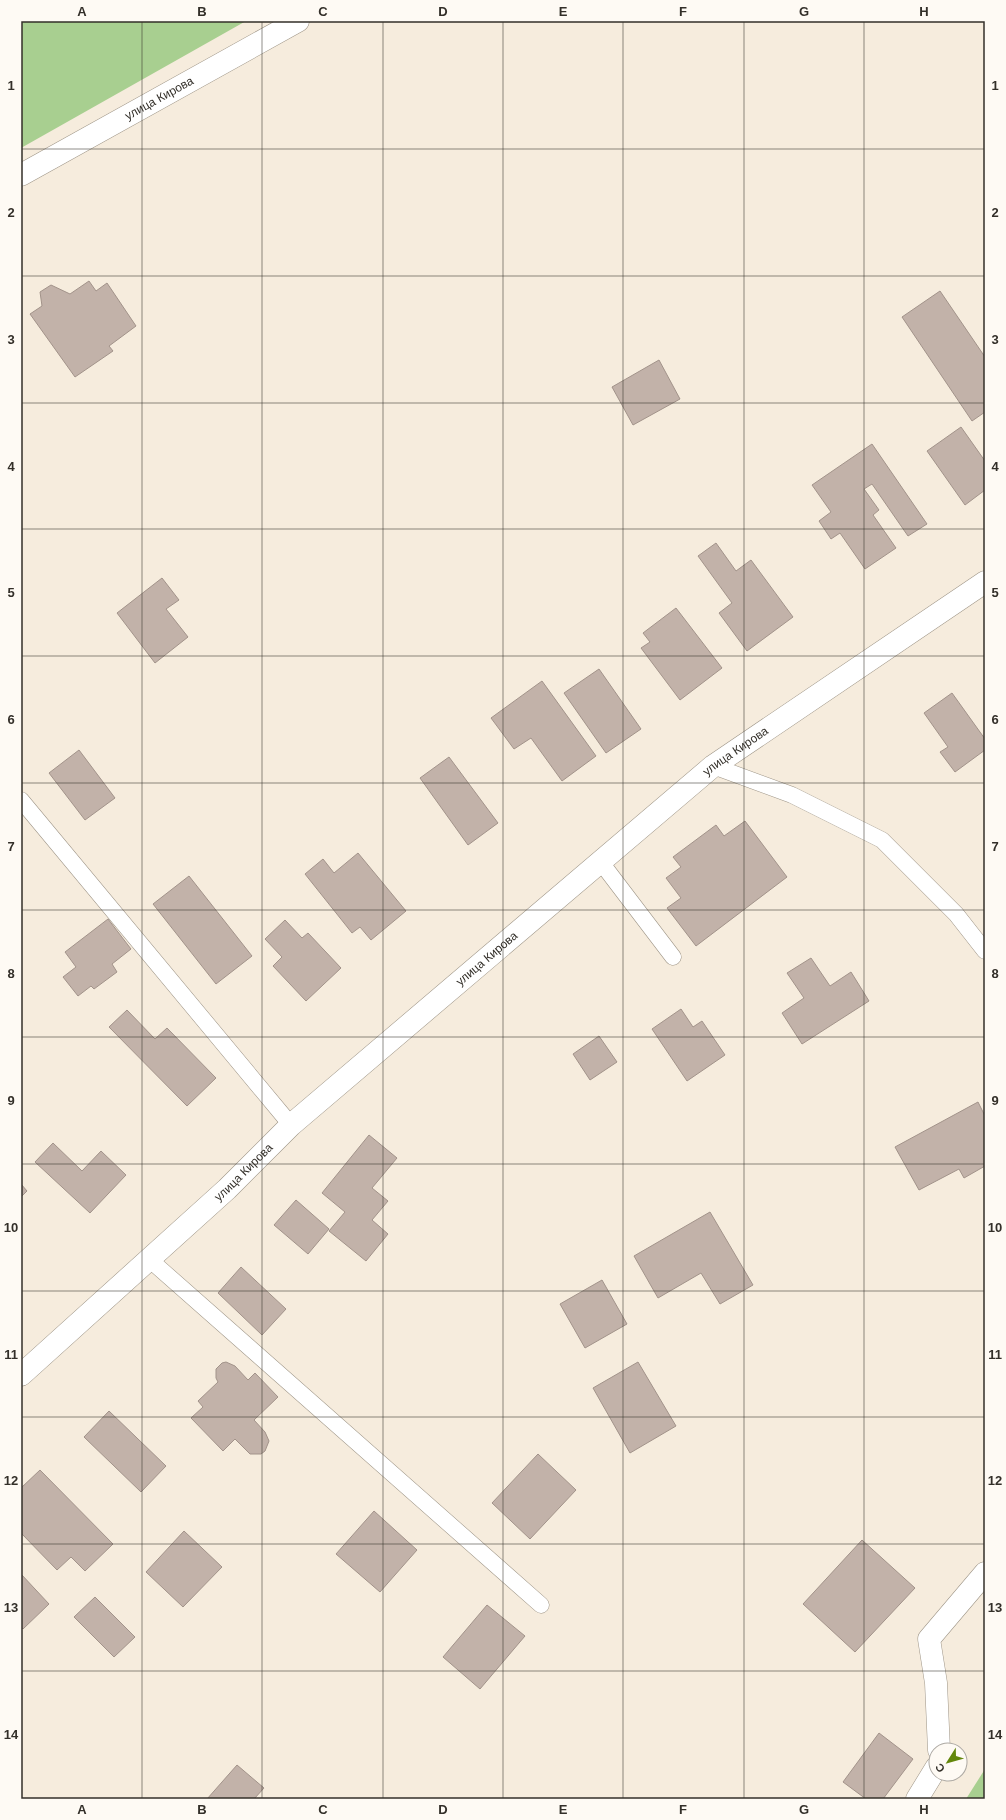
<svg xmlns="http://www.w3.org/2000/svg" width="1006" height="1820" font-family="Arial,sans-serif">
	<style>
		.green { fill: #a8cf90 }
		.building { fill: #c2b2a9; stroke: #a2938a }
		.lines { fill: none; stroke-linecap: round; stroke-linejoin: round }
		.service-casing { stroke: #9d9486; stroke-width: 17 }
		.minor-casing { stroke: #9d9486; stroke-width: 23 }
		.service { stroke: #fff; stroke-width: 16 }
		.minor { stroke: #fff; stroke-width: 22 }
		.grid { fill: none; stroke: #332f29; stroke-width: 1; stroke-opacity: 0.55 }
		.labels { text-anchor: middle; stroke-width: 3; stroke-linejoin: round; paint-order: stroke }
		.street-label { font-size: 12px; fill: #332f29; stroke: #fefaf4 }
		.neatline { fill: none; stroke: #332f29; stroke-width: 1.5 }
		.grid-label { font-size: 13px; text-anchor: middle; font-weight: bold; fill: #332f29 }
	</style>
	<rect width="100%" height="100%" fill="#f6ecdd"/>
	<path class="green" d="M21 21H246L21 148Z
		M985 1769V1799H966Z"/>
	<path class="building" d="M89 281 96 291 107 283 136 326 109 346 113 351 75 377 30 314 42 306 40 292 51 285 70 294Z
		M940 291 985 357V412L972 421 902 317Z
		M659 360 680 399 633 425 612 387Z
		M961 427 985 461V490L965 505 927 451Z
		M872 444 927 524 908 536 872 484 864 489 879 510 873 515 896 548 865 569 840 533 831 539 819 521 831 512 812 485Z
		M716 543 736 571 751 560 793 617 747 651 719 613 732 603 698 556Z
		M162 578 179 600 166 609 188 637 155 663 117 613Z
		M676 608 722 668 680 700 641 648 650 642 643 633Z
		M599 669 641 729 606 753 564 693Z
		M542 681 596 756 562 781 531 738 514 749 491 718Z
		M952 693 985 739V750L955 772 940 752 948 747 924 713Z
		M79 750 115 798 85 820 49 773Z
		M449 757 498 823 468 845 420 778Z
		M745 821 787 877 696 946 667 908 681 898 666 878 681 867 673 857 716 825 724 836Z
		M358 853 406 911 371 940 360 927 352 933 305 874 323 859 334 873Z
		M189 876 252 956 216 984 153 904Z
		M108 919 131 949 112 964 117 972 94 989 91 986 78 996 63 977 76 967 65 952Z
		M285 920 302 938 308 933 341 968 306 1001 273 966 282 957 265 939Z
		M811 958 830 986 851 972 869 1001 802 1044 782 1013 804 998 787 973Z
		M681 1009 693 1027 702 1021 725 1055 687 1081 652 1029Z
		M127 1010 155 1039 167 1028 216 1078 187 1106 109 1027Z
		M599 1036 617 1062 590 1080 573 1054Z
		M978 1102 985 1116V1166L964 1178 959 1169 919 1190 895 1147Z
		M369 1135 397 1158 372 1188 388 1201 372 1220 388 1234 366 1261 329 1231 345 1212 322 1193Z
		M53 1143 82 1171 101 1151 126 1175 90 1213 35 1162Z
		M21 1184 27 1191 21 1197Z
		M296 1200 329 1229 308 1254 274 1225Z
		M710 1212 753 1285 720 1304 701 1273 658 1298 634 1256Z
		M241 1267 286 1309 262 1335 218 1293Z
		M602 1280 627 1324 585 1348 560 1304Z
		M226 1362 235 1366 248 1380 255 1373 278 1397 254 1420 265 1432 269 1441 265 1451 261 1454H250L235 1439 223 1451 191 1418 203 1407 198 1401 218 1382 216 1378V1369L222 1363Z
		M638 1362 676 1426 630 1453 593 1388Z
		M109 1411 166 1466 141 1492 84 1437Z
		M538 1454 576 1490 530 1539 492 1503Z
		M40 1470 113 1544 85 1571 71 1557 57 1570 21 1533V1488Z
		M374 1511 417 1550 380 1592 336 1554Z
		M184 1531 222 1567 183 1607 146 1572Z
		M862 1540 915 1588 855 1652 803 1604Z
		M21 1574 49 1604 23 1629 21 1627Z
		M95 1597 135 1637 114 1657 74 1617Z
		M487 1605 525 1636 480 1689 443 1657Z
		M879 1733 913 1759 883 1799H866L843 1782Z
		M237 1765 264 1788 254 1799H207Z"/>
	<g class="lines">
		<g class="service-casing">
			<path id="service" d="M713 766 792 795 882 840 956 914 985 951
				M21 800 291 1125
				M600 861 673 957
				M149 1259 541 1605"/>
		</g>
		<g class="minor-casing">
			<g id="minor">
				<path id="s1" d="M21 175 298 21"/>
				<path id="s2" d="M21 1375 227 1189 291 1125 713 766 985 582"/>
				<path d="M939 1750 936 1683 929 1639 985 1573"/>
				<path d="M917 1799 936 1768"/>
			</g>
		</g>
		<use href="#service" class="service"/>
		<use href="#minor" class="minor"/>
	</g>
	<path class="grid" d="M142 21V1799M262 21V1799M383 21V1799M503 21V1799M623 21V1799M744 21V1799M864 21V1799M21 149H985M21 276H985M21 403H985M21 529H985M21 656H985M21 783H985M21 910H985M21 1037H985M21 1164H985M21 1291H985M21 1417H985M21 1544H985M21 1671H985"/>
	<g class="labels">
		<g class="street-label">
			<text dy="4" stroke="none"><textPath href="#s1" startOffset="158">улица Кирова</textPath></text>
			<text dy="4" stroke="none"><textPath href="#s2" startOffset="949">улица Кирова</textPath></text>
			<text dy="4" stroke="none"><textPath href="#s2" startOffset="625">улица Кирова</textPath></text>
			<text dy="4" stroke="none"><textPath href="#s2" startOffset="301">улица Кирова</textPath></text>
		</g>
	</g>
	<rect width="1006" height="1820" fill="none" stroke="#fefaf4" stroke-width="44"/>
	<g transform="translate(948 1762) rotate(233)"><circle r="19" fill="#fefaf4" stroke="#ada9a3"/>
	<path d="M0-3L7 15L0 10L-7 15Z" fill="#63870b"/>
	<text y="-6" font-size="11" font-weight="bold" text-anchor="middle" fill="#332f29">С</text>
	</g>
	<rect x="22" y="22" width="962" height="1776" class="neatline"/>
	<g class="grid-label">
		<text x="82" y="16">A</text>
		<text x="202" y="16">B</text>
		<text x="323" y="16">C</text>
		<text x="443" y="16">D</text>
		<text x="563" y="16">E</text>
		<text x="683" y="16">F</text>
		<text x="804" y="16">G</text>
		<text x="924" y="16">H</text>
		<text x="11" y="90">1</text>
		<text x="995" y="90">1</text>
		<text x="11" y="217">2</text>
		<text x="995" y="217">2</text>
		<text x="11" y="344">3</text>
		<text x="995" y="344">3</text>
		<text x="11" y="471">4</text>
		<text x="995" y="471">4</text>
		<text x="11" y="597">5</text>
		<text x="995" y="597">5</text>
		<text x="11" y="724">6</text>
		<text x="995" y="724">6</text>
		<text x="11" y="851">7</text>
		<text x="995" y="851">7</text>
		<text x="11" y="978">8</text>
		<text x="995" y="978">8</text>
		<text x="11" y="1105">9</text>
		<text x="995" y="1105">9</text>
		<text x="11" y="1232">10</text>
		<text x="995" y="1232">10</text>
		<text x="11" y="1359">11</text>
		<text x="995" y="1359">11</text>
		<text x="11" y="1485">12</text>
		<text x="995" y="1485">12</text>
		<text x="11" y="1612">13</text>
		<text x="995" y="1612">13</text>
		<text x="11" y="1739">14</text>
		<text x="995" y="1739">14</text>
		<text x="82" y="1814">A</text>
		<text x="202" y="1814">B</text>
		<text x="323" y="1814">C</text>
		<text x="443" y="1814">D</text>
		<text x="563" y="1814">E</text>
		<text x="683" y="1814">F</text>
		<text x="804" y="1814">G</text>
		<text x="924" y="1814">H</text>
	</g>
</svg>
